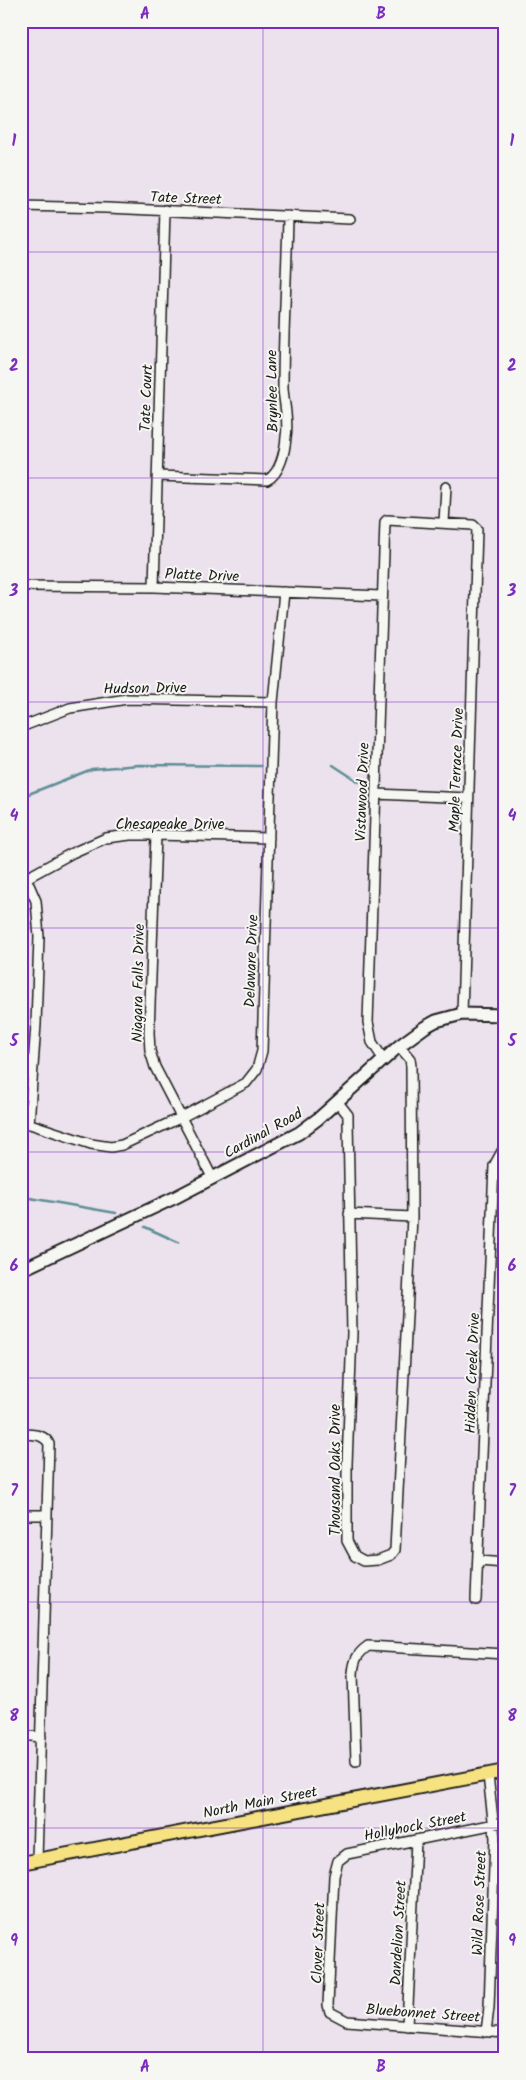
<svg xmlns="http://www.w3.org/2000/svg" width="526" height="2080" font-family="Kalam,sans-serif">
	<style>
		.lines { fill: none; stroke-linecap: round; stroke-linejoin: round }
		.stream { stroke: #5f8e96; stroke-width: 2.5 }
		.street-casing { stroke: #1c1c1c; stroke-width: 12 }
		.secondary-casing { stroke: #1c1c1c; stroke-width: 15 }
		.primary-casing { stroke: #1c1c1c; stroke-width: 16 }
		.street { stroke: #f6f6f2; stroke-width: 9 }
		.secondary { stroke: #f6f6f2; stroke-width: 11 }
		.primary { stroke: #f7e281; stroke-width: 12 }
		.grid { fill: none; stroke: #7b2cbf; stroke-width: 1; stroke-opacity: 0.55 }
		.labels { text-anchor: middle; stroke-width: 4; stroke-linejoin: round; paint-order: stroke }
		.street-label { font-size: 15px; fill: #1c1c1c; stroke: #f6f6f2 }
		.neatline { fill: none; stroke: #7b2cbf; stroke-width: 2 }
		.grid-label { font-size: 16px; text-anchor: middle; font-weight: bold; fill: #7b2cbf }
	</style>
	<rect width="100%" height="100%" fill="#ece2ed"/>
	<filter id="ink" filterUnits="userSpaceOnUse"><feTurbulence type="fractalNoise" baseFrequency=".02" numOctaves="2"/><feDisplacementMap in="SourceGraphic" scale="10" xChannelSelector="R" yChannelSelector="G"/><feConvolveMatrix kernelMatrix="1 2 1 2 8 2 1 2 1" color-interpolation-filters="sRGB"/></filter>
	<g filter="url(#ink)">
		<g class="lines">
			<path class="stream" d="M333 765 359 782
				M21 797 92 769 139 765 261 766
				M21 1194 30 1198 116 1213
				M145 1227 178 1242"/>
			<g class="street-casing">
				<path id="street" d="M21 206 107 208 350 219
					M158 476 267 480C280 474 285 451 286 437 289 420 284 404 283 388 283 330 287 273 288 216
					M444 523 446 487
					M21 586 154 587 382 596
					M154 587 165 210
					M21 727 70 708 127 699 273 702
					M376 794 468 798
					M156 835 149 1033 150 1051 155 1067 212 1177
					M26 878 36 901 39 937 36 1024 29 1124
					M21 881 72 853 106 838 130 835H156L269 838
					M384 1060 372 1042 368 1022 385 522 387 520 473 525 477 529 462 1014
					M337 1101 348 1115V1121L352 1333 347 1464V1541L355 1556 364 1561 378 1560 391 1555 395 1550 412 1217 411 1066 410 1059 399 1046
					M21 1121 91 1144 111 1147 122 1145 182 1117 246 1083 257 1069 262 1051 273 702 284 592
					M349 1214 412 1217
					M21 1434C32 1435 44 1433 49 1444L37 1860
					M21 1515H47
					M479 1561 505 1563
					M476 1600 494 1166 505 1146
					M21 1735 41 1737
					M356 1761 353 1674C354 1660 357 1654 368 1646L505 1654
					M505 1822 347 1854 338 1861 334 1876 328 2005 330 2012 347 2021 505 2033
					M407 2026 416 1841
					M486 2032 489 2007 495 1838 488 1775"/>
			</g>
			<g class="secondary-casing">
				<path id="secondary" d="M21 1270 174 1198 299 1133 319 1118 399 1046 425 1027 436 1021 462 1014 505 1015"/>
			</g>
			<g class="primary-casing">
				<path id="primary" d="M21 1863 505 1771"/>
			</g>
			<use href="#street" class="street"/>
			<use href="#secondary" class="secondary"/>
			<use href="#primary" class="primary"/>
		</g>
	</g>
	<path class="grid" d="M263 21V2059M21 252H505M21 478H505M21 702H505M21 928H505M21 1152H505M21 1378H505M21 1602H505M21 1828H505"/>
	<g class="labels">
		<g class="street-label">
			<text transform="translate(186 198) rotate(2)" y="5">Tate Street</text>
			<text transform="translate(272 391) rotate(-91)" y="5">Brynlee Lane</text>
			<text transform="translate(146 398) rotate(-88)" y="5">Tate Court</text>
			<text transform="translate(202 575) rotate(2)" y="5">Platte Drive</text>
			<text transform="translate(145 688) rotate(-1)" y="5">Hudson Drive</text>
			<text transform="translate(456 770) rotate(-88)" y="5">Maple Terrace Drive</text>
			<text transform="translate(362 792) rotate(-88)" y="5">Vistawood Drive</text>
			<text x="170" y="829">Chesapeake Drive</text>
			<text transform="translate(251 961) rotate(-88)" y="5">Delaware Drive</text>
			<text transform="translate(138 983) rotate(-89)" y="5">Niagara Falls Drive</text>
			<text transform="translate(263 1133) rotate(-29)" y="5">Cardinal Road</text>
			<text transform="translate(472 1373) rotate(-88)" y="5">Hidden Creek Drive</text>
			<text transform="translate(335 1470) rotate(-90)" y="5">Thousand Oaks Drive</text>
			<text transform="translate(260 1802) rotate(-11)" y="5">North Main Street</text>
			<text transform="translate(415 1826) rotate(-11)" y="5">Hollyhock Street</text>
			<text transform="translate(479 1903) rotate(-88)" y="5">Wild Rose Street</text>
			<text transform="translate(398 1933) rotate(-87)" y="5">Dandelion Street</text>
			<text transform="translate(318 1943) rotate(-88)" y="5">Clover Street</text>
			<text transform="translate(423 2013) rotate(4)" y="5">Bluebonnet Street</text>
		</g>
	</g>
	<rect width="526" height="2080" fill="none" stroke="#f6f6f2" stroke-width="55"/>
	<rect x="28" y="28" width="470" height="2024" class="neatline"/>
	<g class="grid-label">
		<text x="145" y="19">A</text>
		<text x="381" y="19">B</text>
		<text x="14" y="146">1</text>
		<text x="512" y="146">1</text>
		<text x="14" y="371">2</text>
		<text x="512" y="371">2</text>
		<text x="14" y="596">3</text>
		<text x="512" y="596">3</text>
		<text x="14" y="821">4</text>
		<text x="512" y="821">4</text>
		<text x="14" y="1046">5</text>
		<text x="512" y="1046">5</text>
		<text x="14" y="1271">6</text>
		<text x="512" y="1271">6</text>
		<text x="14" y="1496">7</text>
		<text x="512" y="1496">7</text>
		<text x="14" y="1721">8</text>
		<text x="512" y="1721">8</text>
		<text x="14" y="1946">9</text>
		<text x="512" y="1946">9</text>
		<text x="145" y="2072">A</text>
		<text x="381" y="2072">B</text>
	</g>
</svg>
